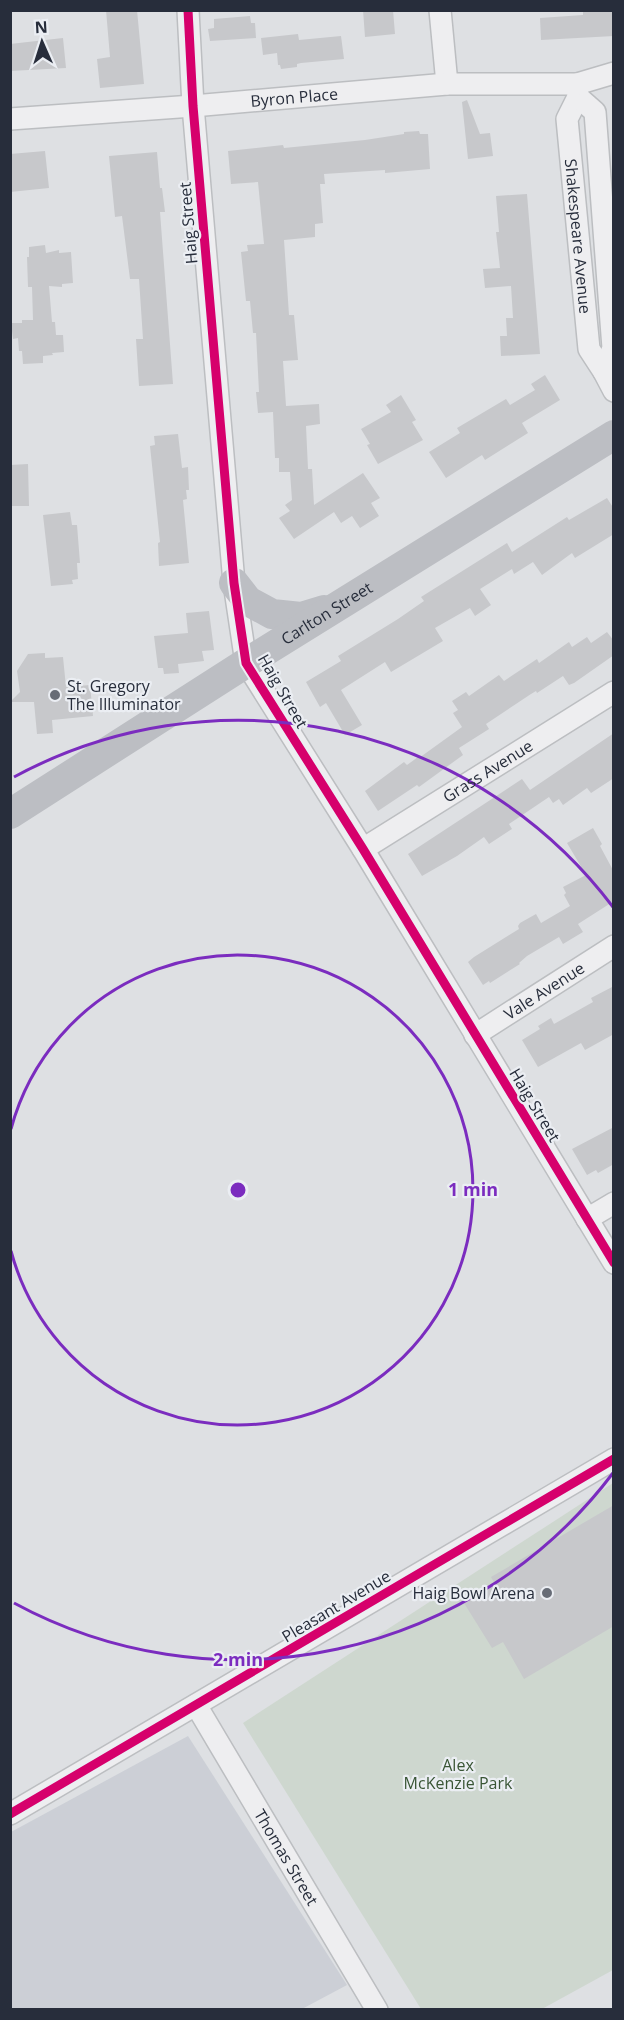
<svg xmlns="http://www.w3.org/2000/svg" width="624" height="2020" font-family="'Open Sans',sans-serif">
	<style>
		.built { fill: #cccfd6 }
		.green { fill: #ced7cf }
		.building { fill: #c7c8cb }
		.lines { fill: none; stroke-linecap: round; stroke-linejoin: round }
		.street-casing { stroke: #bcbec1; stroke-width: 24 }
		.street { stroke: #eeeef0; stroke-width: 21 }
		.secondary { stroke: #bcbec3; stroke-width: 30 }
		.cycleway-casing { stroke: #ebeef3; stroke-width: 13 }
		.cycleway { stroke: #d6006c; stroke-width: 9 }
		.ring { fill: none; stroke: #7b2cbf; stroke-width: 3 }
		.poi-dot { fill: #676c76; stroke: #ebeef3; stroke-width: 2 }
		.labels { text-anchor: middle; stroke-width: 4.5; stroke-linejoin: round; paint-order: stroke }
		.street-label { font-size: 16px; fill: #272d3b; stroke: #ebeef3 }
		.poi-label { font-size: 16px; fill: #272d3b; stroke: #ebeef3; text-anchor: start }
		.park-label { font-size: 16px; fill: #395535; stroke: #ebeef3 }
		.centre { fill: #7b2cbf; stroke: #ebeef3; stroke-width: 3 }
		.ring-label { font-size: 18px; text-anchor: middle; font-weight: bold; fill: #7b2cbf; stroke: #ebeef3; stroke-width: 4.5; stroke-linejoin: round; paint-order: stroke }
	</style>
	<rect width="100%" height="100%" fill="#dee0e3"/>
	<path class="built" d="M188 1736 347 1985 302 2009H11V1832Z"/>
	<path class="green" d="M613 1483V1970L542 2009H421L243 1723Z"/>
	<path class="building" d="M106 10H137L144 84 100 88 97 59 110 57Z
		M363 10H393L395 34 365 37Z
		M604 10H614V36L541 40 540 18 583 15V12Z
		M250 16 251 23H255L256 38 210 41 208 29 214 28V19Z
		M298 34 299 40 341 36 344 59 301 63 297 64V67L281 69 280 65H278L277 53 263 55 261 38Z
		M63 38 66 68 10 71V44Z
		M467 100 480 134 490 133 493 156 468 159 462 102Z
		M419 131 420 134H428L430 169 385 173V170L324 174 325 184H320L323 223 315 224V237L284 240 289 315H294L298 360 283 361 286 406 319 404 320 424 306 426 308 469H312L314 505 363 473 380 498 371 503 379 516 360 528 352 516 341 523 334 512 294 539 279 518 290 511 285 505 292 500 290 472H279V458H275L273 412 258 413 256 392H259L256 333H253L250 301H246L241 252 248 251 247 245 264 244 258 182 231 184 228 151 283 145 284 148 365 140 404 134V132Z
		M45 151 49 188 10 192V154Z
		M157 152 160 188H162L165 212H160L173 384 139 386 136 339H143L139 279H130L122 216 115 217 109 156Z
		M527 194 540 354 501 356 500 336H507L506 318H513L511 286 485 288 483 269 500 268 496 232H499L496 196Z
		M45 245 46 253 59 250V253L71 252 73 283 62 284V287L49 286 52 322H55L56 335H63L64 352 52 353 53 355 43 356V363L23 364 22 351H19L18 338 13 339 11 323H22V320H33L32 287H28L27 257H29V247Z
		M545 375 560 400 522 423 528 433 485 460 482 455 446 478 429 452 460 433 457 428 506 399 510 405 535 390 531 384Z
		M401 395 416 420 412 422 423 440 378 464 367 445 370 444 361 429 391 412 386 405Z
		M178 434 182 468 188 467 189 490H186L187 499 183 500 189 563 159 566 158 543 160 542 150 446 155 445 154 436Z
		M28 464 29 506H10V465Z
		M607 498 614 509V534L575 558 572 553 542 575 533 562 514 574 512 569 480 589 491 605 475 616 470 608 435 628 443 641 391 672 385 662 341 690 362 725 345 735 326 703 320 707 306 682 341 661 338 656 398 619 424 601 421 597 499 548 507 543 512 552 567 517 569 520Z
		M70 512 72 525H77L80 563H77L78 579 72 580 73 584 51 586 43 515Z
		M209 611 214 650 202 651 204 661 178 664 179 673 164 674 163 668H158L154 636 188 633 186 613Z
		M607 632 614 641V655L574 683 569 685 563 676 537 693 536 691 531 694 486 724 489 729 459 748 463 755 419 787 417 785 378 811 365 791 404 762 407 765 418 757 419 758 462 727 453 713 458 710 452 701 466 692 469 696 499 675 504 681 537 659 539 663 569 642 572 647 587 637 591 643Z
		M45 653V658L63 657 66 687 90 685 93 716 52 720 53 733 37 734 34 702H10L20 692 17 671 28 654Z
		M614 733V778L591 793 587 788 563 805 559 799 553 803 549 797 509 824 512 829 489 844 484 837 457 856 422 876 408 854 522 779 530 790Z
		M593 828 602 844 600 846 614 872V901L578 924 583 932 563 944 559 937 527 956 519 963 520 964 490 983 489 981 483 985 468 962 474 957 519 929 518 926 520 923 536 914 541 923 570 906 564 895 566 893 563 887 586 875 567 843Z
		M614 986V1034L585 1050 581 1043 538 1067 522 1040 540 1029 538 1026 551 1018 554 1024 593 1002 591 998Z
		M614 1127V1164L598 1173 596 1170 587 1175 572 1149Z
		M614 1505V1626L524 1679 503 1642 492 1648 464 1603 495 1584 491 1577Z"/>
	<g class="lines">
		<g class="street-casing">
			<g id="street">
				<path d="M188 10 193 106 234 583 246 663 363 849 614 1263"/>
				<path d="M440 10 447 84"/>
				<path id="s1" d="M614 73 577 84 578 97 567 119 589 349 604 372 614 391"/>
				<path d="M578 97 595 112 613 348 604 372"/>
				<path id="s2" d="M10 119 193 106 447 84H577"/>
				<path id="s3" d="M363 849 614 692"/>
				<path id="s4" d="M475 1035 614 946"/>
				<path d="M587 1219 614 1203"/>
				<path id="s5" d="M196 1705 377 2010"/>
				<path d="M10 1814 614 1459"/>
			</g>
		</g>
		<use href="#street" class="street"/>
		<g class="secondary">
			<path d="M234 583 248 601 272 614 301 617 324 610"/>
			<path id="s6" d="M10 814 246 663 614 435"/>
		</g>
		<g class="cycleway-casing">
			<path id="cycleway" d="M188 10 193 106 234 583 246 663 363 849 614 1263
				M10 1814 614 1459"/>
		</g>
		<use href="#cycleway" class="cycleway"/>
	</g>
	<g class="ring">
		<path d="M11 1129A235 235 0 1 1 11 1251"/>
		<path d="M613 1473A470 470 0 0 1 14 1603M14 777A470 470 0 0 1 613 907"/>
	</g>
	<g class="poi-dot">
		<circle cx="55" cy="695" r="6"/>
		<circle cx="547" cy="1593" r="6"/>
	</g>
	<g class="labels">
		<g class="street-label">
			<text dy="6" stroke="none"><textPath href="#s2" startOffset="285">Byron Place</textPath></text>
			<text transform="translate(188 223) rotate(-95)" y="6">Haig Street</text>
			<text dy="6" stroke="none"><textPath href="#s1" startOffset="194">Shakespeare Avenue</textPath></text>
			<text dy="6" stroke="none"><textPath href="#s6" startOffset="375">Carlton Street</textPath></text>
			<text transform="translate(283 691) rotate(60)" y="6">Haig Street</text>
			<text dy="6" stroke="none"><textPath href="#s3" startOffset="147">Grass Avenue</textPath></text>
			<text dy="6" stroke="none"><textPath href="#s4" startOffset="82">Vale Avenue</textPath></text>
			<text transform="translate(535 1105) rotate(59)" y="6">Haig Street</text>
			<text transform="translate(336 1606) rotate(-31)" y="6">Pleasant Avenue</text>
			<text dy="6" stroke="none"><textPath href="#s5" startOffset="177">Thomas Street</textPath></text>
		</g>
		<g class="poi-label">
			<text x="67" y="692">St. Gregory<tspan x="67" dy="18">The Illuminator</tspan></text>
			<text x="535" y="1599" text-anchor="end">Haig Bowl Arena</text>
		</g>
		<g class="park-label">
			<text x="458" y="1771">Alex<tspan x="458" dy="18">McKenzie Park</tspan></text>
		</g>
	</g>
	<circle cx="238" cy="1190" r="9" class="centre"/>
	<g class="ring-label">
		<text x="473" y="1196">1 min</text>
		<text x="238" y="1666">2 min</text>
	</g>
	<rect width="624" height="2020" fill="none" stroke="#272d3b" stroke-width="24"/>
	<g transform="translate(42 42) rotate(357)" stroke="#ebeef3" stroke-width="4.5" paint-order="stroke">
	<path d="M0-4.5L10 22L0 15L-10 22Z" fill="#272d3b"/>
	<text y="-9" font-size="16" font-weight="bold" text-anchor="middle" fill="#272d3b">N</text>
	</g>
</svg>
